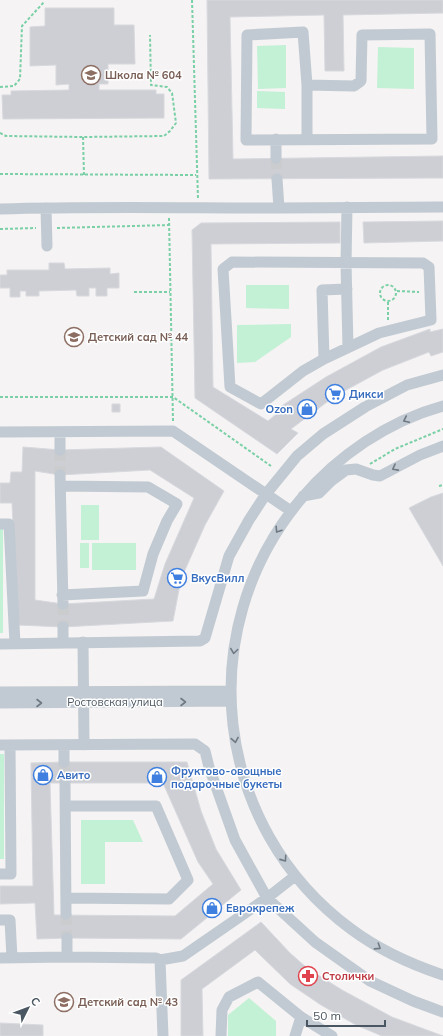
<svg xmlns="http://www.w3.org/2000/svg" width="443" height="1036" font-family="Mulish,sans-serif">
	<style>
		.green { fill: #c3f1d5 }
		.building { fill: #cdcfd5; stroke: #d7d9de; fill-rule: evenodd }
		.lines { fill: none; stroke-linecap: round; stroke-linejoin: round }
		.minor-tunnel { stroke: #caccce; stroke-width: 11; stroke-dasharray: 11 5.5; stroke-linecap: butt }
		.path { stroke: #7ad0a6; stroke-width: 2; stroke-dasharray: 3 2; stroke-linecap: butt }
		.minor { stroke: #c1cad2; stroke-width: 11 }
		.oneway { stroke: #6e7983 }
		.labels { text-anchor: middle; stroke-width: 3; stroke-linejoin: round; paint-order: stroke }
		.education-label { font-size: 11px; font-weight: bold; fill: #785e54; stroke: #fff; text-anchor: start }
		.shop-label { font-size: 11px; font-weight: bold; fill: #366cbe; stroke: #fff; text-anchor: start }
		.street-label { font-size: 11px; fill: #4a5661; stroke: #fff }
		.health-label { font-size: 11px; font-weight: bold; fill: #be3a42; stroke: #fff; text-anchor: start }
	</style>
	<rect width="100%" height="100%" fill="#f5f3f3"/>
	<path class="green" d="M286 45V88L258 89 257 46Z
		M378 47 414 48V89L377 88Z
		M257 91 285 92V109L257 108Z
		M246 285H289V309L246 308Z
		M291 324V337L255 362 237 363V325Z
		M81 505H99V540H81Z
		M0 528H3V633H0Z
		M80 543H89V568H80Z
		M92 543H136V570H92Z
		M0 754H4V859H0Z
		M81 820H133L143 842H105V884H81Z
		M249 998 276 1021V1036H228V1015Z"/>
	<path class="building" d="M207 0H443V13L343 15 344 71H325L324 15 230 17 233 159 443 156V178L209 179Z
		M45 8H114V25H134L135 64H108V84H99V90H156V94H164V118L3 119 2 95H11V91L69 90V84L56 85V65L30 66V27L45 26Z
		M443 221V241L364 243 363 222Z
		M340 222V243L211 244 213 387 268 421 281 410 280 407 326 377 381 347 430 329V332L443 329V352L431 356 429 352 383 370 335 396 291 429 298 433 277 454 195 398 192 230 201 223Z
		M49 263H64L65 269 110 268V274L119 273V288H107V296H96V288H89V296H77L76 290 39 291V296H26V291H20V297H10V288H0V275H7V270H49Z
		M112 404H120V412H112Z
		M23 447 60 450 161 447 224 491 205 525 181 579 173 621 63 627 18 625 12 503H0V483H10L11 472H22ZM150 470 194 498 165 564 154 599 63 604 35 600V471L60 475Z
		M443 493V566L409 508 431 497Z
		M64 762H187L201 811 216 849 241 890 181 939 67 938 37 939 35 903 0 904V886H33L31 763ZM50 783H163L198 862 213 884 175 916 54 915Z
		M261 922 290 953 307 968 342 990 392 1017 443 1036H382L356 1025 321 1005 290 984 255 950 202 989 203 1036H181V980Z
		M0 1023 43 1025V1036H0Z"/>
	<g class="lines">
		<path class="minor-tunnel" d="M276 158 277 179
			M60 450V475
			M63 604V627
			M64 762 65 783
			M66 914 67 938"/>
		<path class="path" d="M192 0 198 199
			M0 87 14 86 20 79 22 26 44 2
			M0 133 6 136 83 137 164 136 170 131 176 123 172 93 167 87 151 85 150 35
			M83 137 84 175
			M0 174 196 175
			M169 218 173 421
			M57 228 170 225
			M0 229 36 228
			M380 293a8 8 0 1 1 16 0a8 8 0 1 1-16 0Z
			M397 291 419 292
			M134 292H170
			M388 302V320
			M0 397H173L271 466
			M370 464 395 449 443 429
			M439 486 443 485"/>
		<path class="minor" d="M303 32 307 85 354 86 361 81 362 35 430 34 432 139 246 140 247 35Z
			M276 139V158
			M307 139V85
			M277 179 279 208
			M347 207 346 263 348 348
			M46 208 47 246
			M0 209C93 206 186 208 279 208 334 208 388 207 443 207
			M232 262 423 263 429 267 431 320 379 333 324 359 303 371 261 404 230 387 223 269Z
			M324 359 322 290 347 289
			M443 406C388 421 337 456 301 499 191 630 213 827 351 929 379 950 410 964 443 975
			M0 432 173 431 291 511
			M60 432V450
			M60 475 63 604
			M61 486 148 487 177 504 167 521 153 554 143 591 62 595
			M303 496 319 493 331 481 346 470 356 469 373 475 380 476 420 455 443 446
			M0 524H9L15 644
			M63 627V643
			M83 642 84 745
			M0 644 200 641 205 638 229 556 249 520 266 494 297 456 323 434 365 407 407 385 443 375
			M0 692 230 691
			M0 703 231 701
			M0 745 195 744 205 751 209 767 235 840 267 898 315 942 370 981 413 1001 443 1012
			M64 745V762
			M65 783 66 914
			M65 806H156L188 880 169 899 66 898
			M0 874H11L10 745
			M0 920H10L12 958
			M67 938V957
			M0 958 67 957 156 958 160 960 183 956 267 898 295 876
			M160 960 163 1036
			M221 1036 222 1010 229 997 258 982 301 1017 332 1036
			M295 1036 301 1017"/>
	</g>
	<defs><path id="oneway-chevron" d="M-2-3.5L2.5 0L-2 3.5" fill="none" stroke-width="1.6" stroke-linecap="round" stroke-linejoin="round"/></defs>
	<g class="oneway">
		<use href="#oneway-chevron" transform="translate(406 420) rotate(155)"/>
		<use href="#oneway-chevron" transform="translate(395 468) rotate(152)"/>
		<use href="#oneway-chevron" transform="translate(278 530) rotate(123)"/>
		<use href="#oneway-chevron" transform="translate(234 651) rotate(98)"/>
		<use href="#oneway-chevron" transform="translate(183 702)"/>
		<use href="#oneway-chevron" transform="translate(39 703)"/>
		<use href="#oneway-chevron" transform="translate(235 740) rotate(80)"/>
		<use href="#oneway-chevron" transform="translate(284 859) rotate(55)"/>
		<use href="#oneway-chevron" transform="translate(378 947) rotate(33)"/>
	</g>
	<defs>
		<g id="school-ring" transform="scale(1)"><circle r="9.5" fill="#fff" stroke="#8d6e63" stroke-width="1.5"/><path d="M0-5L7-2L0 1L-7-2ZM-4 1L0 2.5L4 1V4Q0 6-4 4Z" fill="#8d6e63"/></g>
		<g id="supermarket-ring" transform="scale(1)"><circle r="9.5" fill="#fff" stroke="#3f7fe0" stroke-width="1.5"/><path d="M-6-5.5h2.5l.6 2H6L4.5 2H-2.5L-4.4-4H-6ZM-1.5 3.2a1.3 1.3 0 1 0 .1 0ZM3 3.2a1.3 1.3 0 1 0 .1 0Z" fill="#3f7fe0"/></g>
		<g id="shop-ring" transform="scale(1)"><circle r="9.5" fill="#fff" stroke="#3f7fe0" stroke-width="1.5"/><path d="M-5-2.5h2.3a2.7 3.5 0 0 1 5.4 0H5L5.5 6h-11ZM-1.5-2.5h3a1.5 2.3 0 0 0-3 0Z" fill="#3f7fe0"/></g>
		<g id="pharmacy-ring" transform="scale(1)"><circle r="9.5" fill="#fff" stroke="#e0444e" stroke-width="1.5"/><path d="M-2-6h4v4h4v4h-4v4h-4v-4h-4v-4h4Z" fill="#e0444e"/></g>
	</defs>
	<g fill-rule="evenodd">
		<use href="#school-ring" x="91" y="75"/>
		<use href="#school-ring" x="74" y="337"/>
		<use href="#supermarket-ring" x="335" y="394"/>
		<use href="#shop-ring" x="307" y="409"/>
		<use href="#supermarket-ring" x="177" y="578"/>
		<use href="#shop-ring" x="43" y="775"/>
		<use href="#shop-ring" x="157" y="777"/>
		<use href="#shop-ring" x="212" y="908"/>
		<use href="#pharmacy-ring" x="308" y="976"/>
		<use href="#school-ring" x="64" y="1002"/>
	</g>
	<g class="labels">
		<g class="education-label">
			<text x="105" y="79">Школа № 604</text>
			<text x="88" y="341">Детский сад № 44</text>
			<text x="78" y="1006">Детский сад № 43</text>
		</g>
		<g class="shop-label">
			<text x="349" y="398">Дикси</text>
			<text x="293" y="413" text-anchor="end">Ozon</text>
			<text x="191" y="582">ВкусВилл</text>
			<text x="171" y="775">Фруктово-овощные<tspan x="171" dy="13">подарочные букеты</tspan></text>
			<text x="57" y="779">Авито</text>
			<text x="226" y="912">Еврокрепеж</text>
		</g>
		<g class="street-label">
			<text x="115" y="706">Ростовская улица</text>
		</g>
		<g class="health-label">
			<text x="322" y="980">Столички</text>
		</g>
	</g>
	<g transform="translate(28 1008) rotate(48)" stroke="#ffffff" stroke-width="3" paint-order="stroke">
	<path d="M0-3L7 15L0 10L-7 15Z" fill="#4a5661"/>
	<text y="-6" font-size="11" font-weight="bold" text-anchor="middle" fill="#4a5661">С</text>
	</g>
	<path d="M307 1020v6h78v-6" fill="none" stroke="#4a5661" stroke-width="2"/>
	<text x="313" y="1020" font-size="12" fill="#4a5661" stroke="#ffffff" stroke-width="3" paint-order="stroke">50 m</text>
</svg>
